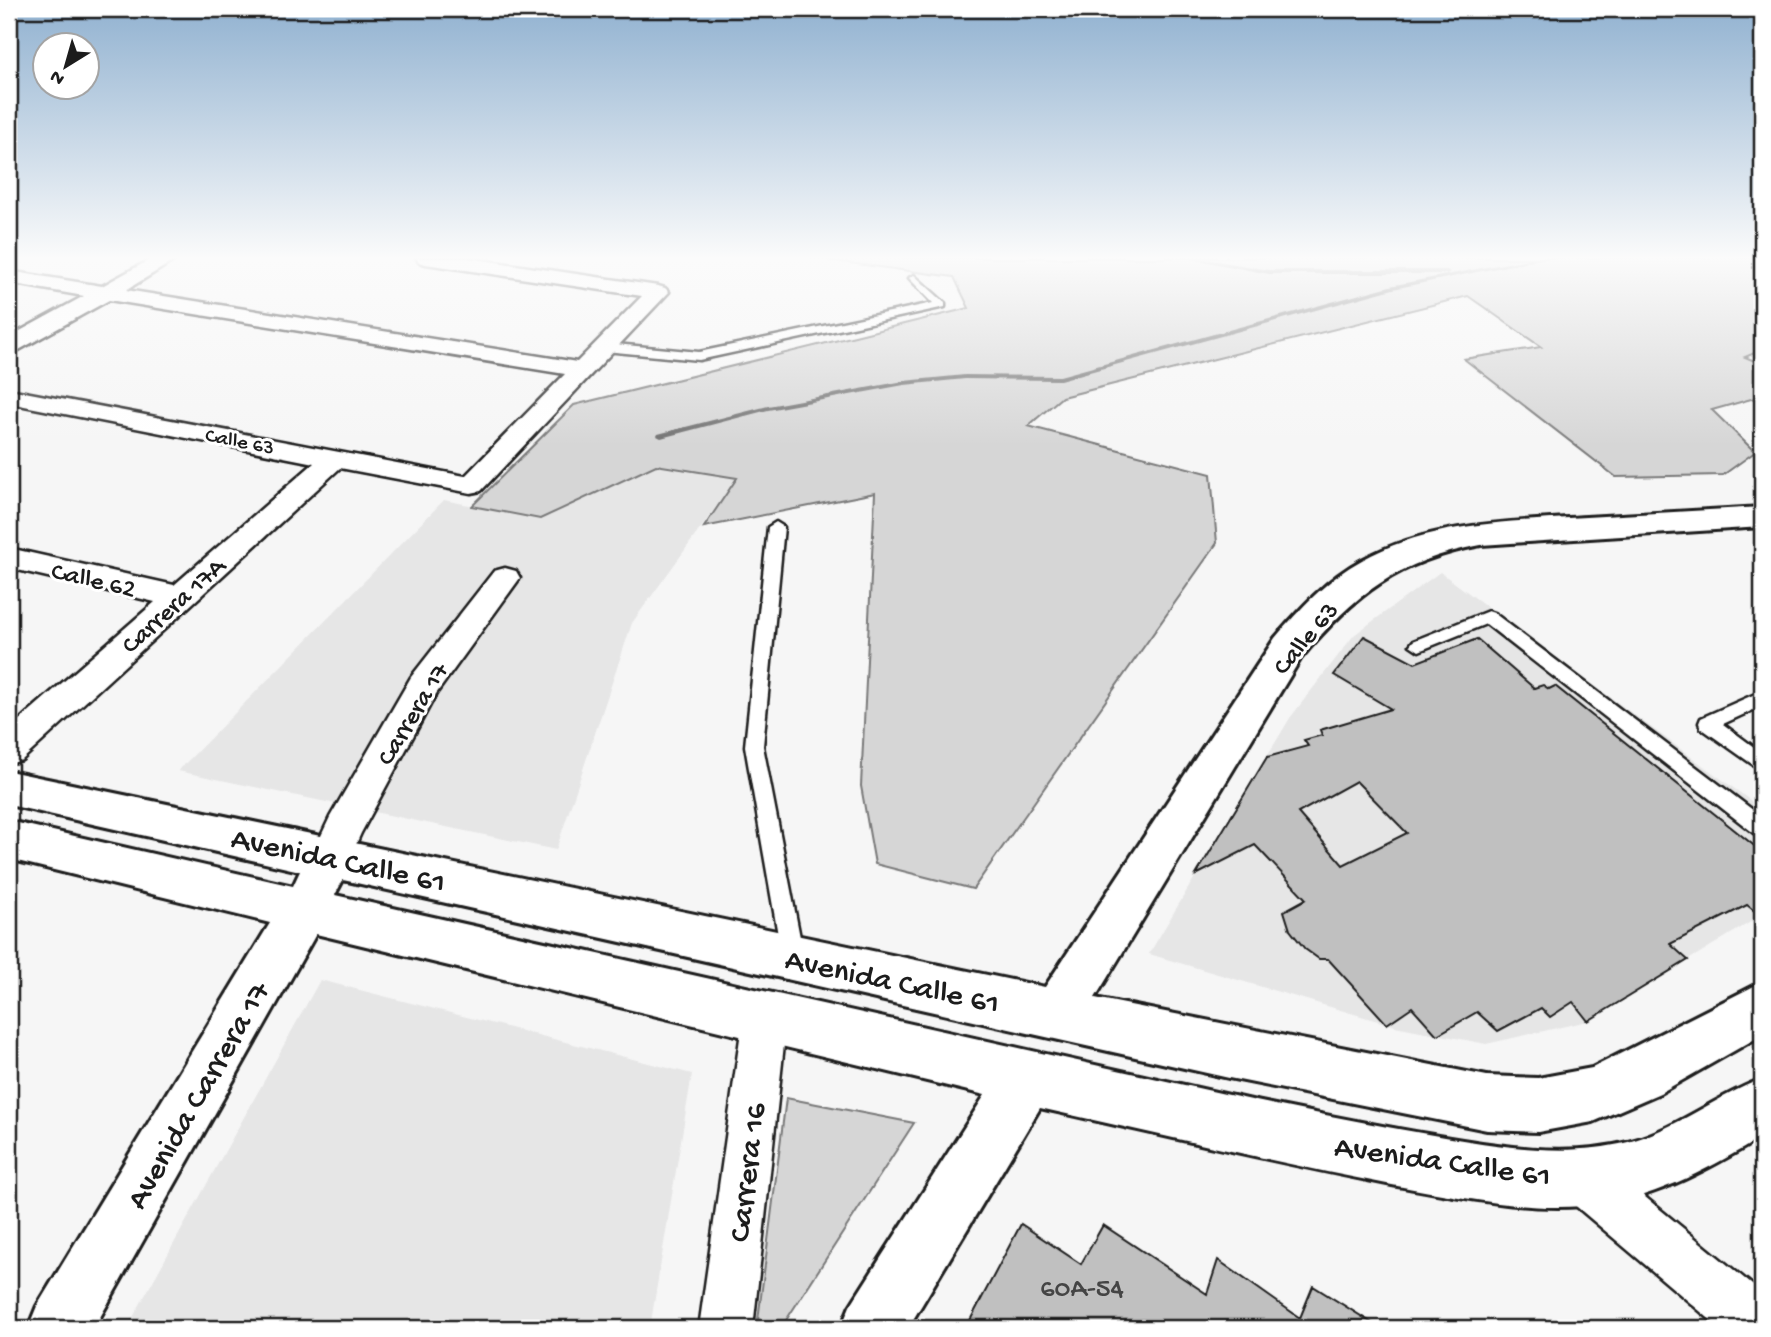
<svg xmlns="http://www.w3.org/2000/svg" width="1771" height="1337" font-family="'Gochi Hand',sans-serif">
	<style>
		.built { fill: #e6e6e6 }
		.green { fill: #d6d6d6; stroke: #797979; stroke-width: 2 }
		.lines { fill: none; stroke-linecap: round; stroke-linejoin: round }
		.stream { fill: #727272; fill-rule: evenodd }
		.building { fill: #c0c0c0; stroke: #1c1c1c; stroke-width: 2; fill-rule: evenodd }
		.lane-casing { stroke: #1c1c1c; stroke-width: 5 }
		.street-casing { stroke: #1c1c1c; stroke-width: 5 }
		.secondary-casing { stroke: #1c1c1c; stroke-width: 6 }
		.lane { fill: #fff; fill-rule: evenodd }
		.street { fill: #fff; fill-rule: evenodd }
		.secondary { fill: #fff; fill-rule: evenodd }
		.labels { text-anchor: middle; stroke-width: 6; stroke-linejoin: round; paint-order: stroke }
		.far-street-label { font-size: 21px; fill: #1c1c1c; stroke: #fff }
		.street-label { font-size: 26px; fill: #1c1c1c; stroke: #fff }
		.near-number-label { font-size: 28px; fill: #454545 }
		.near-street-label { font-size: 32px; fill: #1c1c1c; stroke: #fff }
	</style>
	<rect width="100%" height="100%" fill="#f6f6f6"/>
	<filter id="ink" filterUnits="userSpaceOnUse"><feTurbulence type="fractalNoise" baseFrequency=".0143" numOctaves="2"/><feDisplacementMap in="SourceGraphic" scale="14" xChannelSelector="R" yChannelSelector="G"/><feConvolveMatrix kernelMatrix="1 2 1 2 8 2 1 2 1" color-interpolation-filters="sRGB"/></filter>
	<g filter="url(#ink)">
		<path class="built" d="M656 465 737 478 632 623 556 850 178 771 444 500 540 519Z
			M1440 572 1762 809V915L1588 1021 1486 1044 1395 1026 1149 954 1290 718 1354 635Z
			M320 980 692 1074 650 1328H127Z"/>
		<path class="green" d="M812 258H1762V350L1745 357 1762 364V396L1712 410 1755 452 1723 475 1616 477 1464 359 1541 347 1468 296 1062 397 1028 426 1211 474 1217 543 973 889 875 864 861 786 875 493 704 527 737 478 656 465 540 519 472 506 574 405 969 308 954 277Z
			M786 1098 914 1123 781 1328H757Z"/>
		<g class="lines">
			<path class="stream" d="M1186 258H1200L1269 270H1447L1450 272 1447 274H1269Z
				M1533 258H1546L1393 289 1060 380 965 379 904 385 768 410 661 438 657 436 658 434 768 406 904 381 965 375 1060 376 1390 286Z"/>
		</g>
		<path class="building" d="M1364 636 1415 663 1477 639 1534 688 1543 685 1549 689 1555 686 1762 852V917L1747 905 1670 944 1688 960 1588 1021 1573 1002 1550 1017 1541 1008 1498 1031 1477 1012 1437 1035 1412 1007 1387 1024 1328 959H1319L1305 949 1290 930 1284 911 1306 899 1255 845 1196 875 1267 757 1308 746 1304 740 1322 735 1320 730 1391 709 1334 675ZM1356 781 1407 833 1343 865 1298 813Z
			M1021 1224 1081 1264 1103 1225 1207 1294 1218 1260 1300 1318 1313 1286 1380 1328H966Z"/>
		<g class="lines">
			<g class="lane-casing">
				<path id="lane" d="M914 275 945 303V307L699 360 605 351 599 347 605 343 699 352 933 303 909 278Z
					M776 522 784 527 763 746 804 958 801 965 793 969 785 965 782 958 745 746 768 527Z
					M1488 611 1494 613 1762 817V836L1755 834 1486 624 1419 651 1410 645 1413 641Z
					M1762 691V706L1723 724 1762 753V771L1701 728 1699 723 1701 718Z"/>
			</g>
			<g class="street-casing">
				<path id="street" d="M153 258H178L126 290 577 362 642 296 426 264 419 262 416 258H468L658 286 665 288 669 292 481 491 471 493 340 468 22 760 9 764V729L155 602 9 568V548L174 585 314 463 9 403V389L465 476 565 374 109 300 17 351 9 353V337L84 296 9 283V271L102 286Z
					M505 568 516 571 520 578 436 694 361 833 345 869 331 874 317 869 311 857 330 817 411 677 494 571Z
					M765 995 781 1002 787 1017 753 1328H699L743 1017 749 1002Z
					M1582 1153 1600 1160 1762 1293V1328H1720L1564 1196 1557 1178 1564 1160Z"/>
			</g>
			<g class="secondary-casing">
				<path id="secondary" d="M1762 507V527L1481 545C1399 560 1354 594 1301 658L1095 998 1487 1076 1538 1078 1592 1068 1762 982V1035L1660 1093 1593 1122 1538 1132 1487 1130 1229 1078 343 880 335 895 1256 1101C1315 1113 1374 1125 1433 1135 1497 1146 1565 1158 1628 1142 1677 1129 1716 1096 1762 1079V1137C1714 1166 1659 1197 1602 1204 1532 1214 1460 1197 1392 1185 1274 1162 1157 1134 1040 1108L908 1328H841L850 1306 985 1095 316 934 94 1328H28L37 1306 270 923 9 859V821L293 886 300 871 9 805V771L1045 987 1275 638C1300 609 1327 579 1362 560 1431 522 1509 522 1586 517 1644 514 1703 510 1762 507Z"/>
			</g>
			<use href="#lane" class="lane"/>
			<use href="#street" class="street"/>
			<use href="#secondary" class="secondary"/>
		</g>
	</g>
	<linearGradient id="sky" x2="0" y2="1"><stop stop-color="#90b1d0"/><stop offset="0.58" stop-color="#fbfbfb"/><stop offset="1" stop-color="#fbfbfb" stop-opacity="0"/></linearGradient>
	<rect width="1771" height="445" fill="url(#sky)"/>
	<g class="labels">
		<g class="far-street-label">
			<text transform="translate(240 440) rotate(11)" y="7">Calle 63</text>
		</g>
		<g class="street-label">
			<text transform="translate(94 578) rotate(13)" y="9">Calle 62</text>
			<text transform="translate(172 604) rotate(-42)" y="9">Carrera 17A</text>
			<text transform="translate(1304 637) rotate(-50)" y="9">Calle 63</text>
			<text transform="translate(411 713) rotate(-59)" y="9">Carrera 17</text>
		</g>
		<g class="near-number-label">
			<text x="1082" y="1296">60A-54</text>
		</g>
		<g class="near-street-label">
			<text transform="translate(339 858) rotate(12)" y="11">Avenida Calle 61</text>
			<text transform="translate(893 979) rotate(12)" y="11">Avenida Calle 61</text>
			<text transform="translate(196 1094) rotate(-60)" y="11">Avenida Carrera 17</text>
			<text transform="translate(1443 1159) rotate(8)" y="11">Avenida Calle 61</text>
			<text transform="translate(745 1172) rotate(-83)" y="11">Carrera 16</text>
		</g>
	</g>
	<rect width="1771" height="1337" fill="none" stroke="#fff" stroke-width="35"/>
	<rect x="18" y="18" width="1736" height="1302" fill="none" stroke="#1c1c1c" stroke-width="2.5" filter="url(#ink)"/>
	<g transform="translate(66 66) rotate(217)"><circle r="33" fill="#ffffff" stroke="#a4a4a4" stroke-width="2"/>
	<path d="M0-5L12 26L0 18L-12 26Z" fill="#1c1c1c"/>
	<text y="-10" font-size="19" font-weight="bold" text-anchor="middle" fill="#1c1c1c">N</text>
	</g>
</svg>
